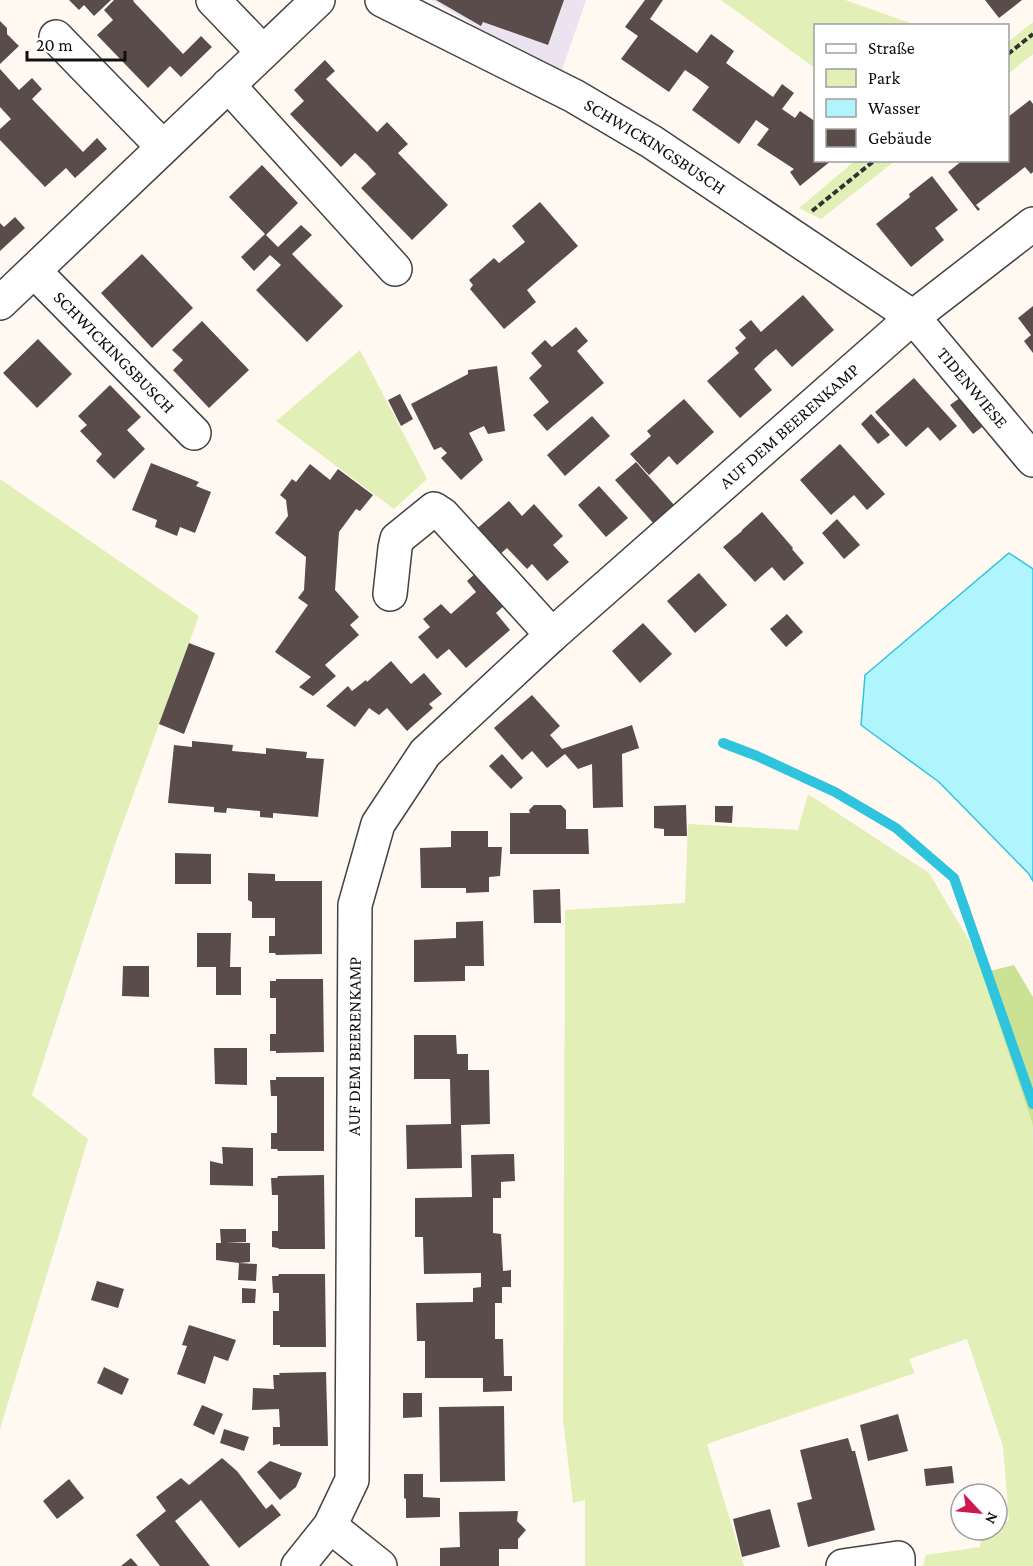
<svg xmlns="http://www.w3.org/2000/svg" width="1033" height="1566" font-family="'Crimson Pro',serif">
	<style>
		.industrial { fill: #ebe3ef }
		.green { fill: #e2efb6 }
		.forest { fill: #cbe294 }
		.water { fill: #b0f4fd; stroke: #2fc4dd; stroke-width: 1.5 }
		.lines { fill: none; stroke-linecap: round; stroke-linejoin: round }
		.stream { stroke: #2fc4dd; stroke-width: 10 }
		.building { fill: #5a4c4a }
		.minor-casing { stroke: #434343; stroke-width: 36 }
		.path { stroke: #323232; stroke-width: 4; stroke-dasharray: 6 3; stroke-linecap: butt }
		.minor { stroke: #fff; stroke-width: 33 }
		.labels { text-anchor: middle; stroke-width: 6; stroke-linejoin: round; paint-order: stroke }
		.street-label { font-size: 18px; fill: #101010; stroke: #fff }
	</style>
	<rect width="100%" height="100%" fill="#fff9f2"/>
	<path class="industrial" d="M431 0H586L560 76Z"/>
	<path class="green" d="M721 0H845L916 25 816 26 815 68Z
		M1033 22V54L1008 74V42Z
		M856 160 895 161 821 219 799 208Z
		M360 350 427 479 394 509 276 421Z
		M0 479 199 616 114 847 32 1095 88 1139 0 1429Z
		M808 794 929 873 976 952 1033 1126V1566H923L926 1555 980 1547 982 1530H997V1522L1009 1521 1003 1446 967 1339 909 1359 915 1373 707 1444 744 1566H585V1500L573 1503 563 1419 565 910 685 903 688 824 798 830Z"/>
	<path class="forest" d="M1014 965 1033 997V1126L982 973Z"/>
	<path class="water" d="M1009 553 1033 569V881L1029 874 939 782 861 725 865 675Z"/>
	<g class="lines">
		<path class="stream" d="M723 743 757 756 835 792 896 828 954 878 1033 1104"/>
	</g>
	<path class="building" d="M69 0H111L94 16 84 5 79 10Z
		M114 0H134L133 1 183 54 201 36 212 47 181 77 170 66 148 88 97 35 113 20 104 10Z
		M436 0H564L548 45 483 22 481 26Z
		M645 0H663L650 19 697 53 711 34 734 51 726 63 773 97 782 84 794 93 782 109 795 118 800 111 816 122V160H832L800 186 790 172 794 169 757 145 769 129 756 120 739 144 692 110 709 87 697 78 685 70 669 92 621 59 638 36 625 27Z
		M985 0H1022L999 18Z
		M0 21 7 28V34L19 46 0 64Z
		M325 60 335 71 326 79 377 132 387 122 408 144 398 153 448 205 412 240 361 188 376 174 366 163 355 153 341 167 290 114 304 101 294 90Z
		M0 69 19 90 32 78 42 89 32 99 83 152 97 138 107 149 75 178 66 168 45 187 0 140V129L11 119 0 107Z
		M1030 100 1033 104V172L1031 174 1025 167 976 205 980 209 978 211 948 172 963 160H1008V117Z
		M262 165 298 203 266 235 278 247 301 225 312 235 292 254 343 306 307 342 256 290 281 265 270 255 254 271 241 257 265 234 229 197Z
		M932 176 958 210 935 228 944 240 911 267 876 224 910 197 909 194Z
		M540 202 578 246 527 290 536 302 504 329 470 289 473 285 469 280 494 258 499 263 525 242 512 226Z
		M15 217 25 228 0 251V223L4 227Z
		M142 254 193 308 152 348 101 293Z
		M803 295 834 330 792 367 776 349 764 359 754 369 772 390 740 418 707 381 739 353 735 348 746 338 739 330 751 320 761 332Z
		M1033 306V353L1024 341 1031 335 1018 318Z
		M202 321 249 370 209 408 173 370 183 360 172 350Z
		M576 327 588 341 577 351 604 383 547 431 533 415 549 402 529 378 542 366 531 353 545 340 552 347Z
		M38 339 72 374 37 408 3 373Z
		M497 366 505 431 488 434 484 426 469 433 483 460 461 480 441 458 447 453 441 447 434 450 411 404 468 374V370Z
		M914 378 957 426 940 441 928 427 906 447 875 412Z
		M110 385 141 417 127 430 145 449 114 479 96 461 102 454 80 431 87 425 78 416Z
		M400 394 413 419 401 426 388 400Z
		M964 395 986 424 973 434 950 405Z
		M684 399 714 432 677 465 669 456 649 475 630 454 651 436 647 431Z
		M871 414 890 435 878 444 861 424Z
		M592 416 610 436 565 476 547 455Z
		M840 444 885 494 867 510 854 495 831 515 800 480Z
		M636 462 675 506 654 524 615 480Z
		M151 463 199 482 196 486 211 492 195 533 180 527 177 536 155 527 157 520 132 510Z
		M310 464 330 480 338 469 373 495 360 511 356 509 339 532 335 590 359 617 350 625 359 635 325 665 336 676 313 696 299 687 311 677 275 652 308 605 298 598 304 590 306 557 275 533 288 516 286 500 280 495 292 479 296 482Z
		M599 486 628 518 606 537 578 505Z
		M509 501 522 516 534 504 563 536 553 545 569 562 547 581 532 564 527 569 507 548 496 558 473 532Z
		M762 512 793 548 792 549 804 563 784 581 772 567 755 582 723 547 742 531V530Z
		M837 519 860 545 844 559 822 533Z
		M478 571 507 603 496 613 510 630 466 668 449 649 437 659 418 637 430 627 423 619 441 604 451 614 476 592 467 581Z
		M699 573 727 605 695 633 667 601Z
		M787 614 803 632 786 647 770 629Z
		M643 623 672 654 640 683 612 651Z
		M189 643 215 653 184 734 159 724Z
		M391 661 411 684 424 673 442 694 429 704 433 708 407 731 387 708 379 715 369 708 355 727 326 706 348 686 352 691 366 680 367 682Z
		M532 695 560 726 550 735 562 749 632 725 639 748 622 754 623 807 593 808 592 764 578 769 565 754 547 768 532 751 522 760 494 728Z
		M192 741 233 745 232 751 266 754V748L307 752 306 758 324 759 318 817 273 813V818L260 817V811L227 808 226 813 214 812V807L168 803 174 745 192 747Z
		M502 754 523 778 511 789 489 766Z
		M534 805H561L566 810V829H588L589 854H510V813H530L529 810Z
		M686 805 687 836H664V829L654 828V806Z
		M715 806H733L732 823 715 822Z
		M451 831H488V847H502L500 876 489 877V892L466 893V888H421L420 848 451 847Z
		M175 853 211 854V884H175Z
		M248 873 275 874V881H322V954L276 955 275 953H269V936H275V918H252V902L248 900Z
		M560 889 561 923H534L533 890Z
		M483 921 484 966H465V981L414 982V940L456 938V922Z
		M197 933H231L230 967H241V995H216V967H197Z
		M123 966H149V997L122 996Z
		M276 979H323L324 1052 276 1053V1051H270V1034H276V998H270V981H276Z
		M414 1035H456L457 1054H468V1070H489L490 1124 461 1125 462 1168 407 1169 406 1125 451 1124 450 1079H414Z
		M214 1048H247V1085L215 1084Z
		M276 1077H324V1151H278L277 1149H271V1133H277V1096H271L270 1080H276Z
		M222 1147 253 1148V1186L210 1185V1161L223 1164Z
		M514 1154 515 1181 501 1182V1198H493V1233L501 1234 503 1271 511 1270V1287H502V1303H495V1339H503L504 1376H512V1391L483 1392V1378H425V1341H417L416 1303 473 1302V1288L481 1287V1273L424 1274 423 1237H415V1198L472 1197 471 1155Z
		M324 1175 325 1249H279L278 1248 272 1247V1231H278V1195H272L271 1178H277L278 1176Z
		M220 1229H246V1242L226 1243H250V1262L239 1263 216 1260V1243H221Z
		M239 1263 257 1264 256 1281 238 1280Z
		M279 1274H325L326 1347H280V1345H273V1311H279V1293H273L272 1276H278Z
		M97 1281 124 1289 118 1308 91 1300Z
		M242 1288 256 1289 255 1303H242Z
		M189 1325 236 1340 228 1361 214 1356 205 1384 177 1374 187 1346 182 1345Z
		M104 1367 129 1379 122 1395 97 1383Z
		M326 1372 328 1446H280V1444L273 1445V1427H280L279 1409 252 1410 253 1388 274 1389 273 1375H280L279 1373Z
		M403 1393H422V1417L403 1418Z
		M202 1405 223 1414 214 1435 193 1425Z
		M504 1406 505 1481 440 1482 439 1407Z
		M898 1414 908 1451 868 1461 860 1425Z
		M224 1429 249 1437 244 1451 220 1443Z
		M848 1438 852 1451H855L875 1530 808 1547 797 1503 812 1499 800 1450Z
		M222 1458 237 1471 266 1509 272 1504 281 1515 239 1548 201 1500 175 1521 210 1566H160L136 1535 166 1511 156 1497 181 1478 189 1485Z
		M270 1461 302 1473 296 1487 280 1500 257 1472Z
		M952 1466 954 1483 926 1486 924 1469Z
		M404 1474H423V1497L440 1498V1517L406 1518V1499L404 1498Z
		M69 1479 84 1498 57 1519 43 1501Z
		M770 1509 780 1547 742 1557 733 1519Z
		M518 1511 517 1521 526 1530 518 1539V1549H499V1566H440V1548L460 1547 459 1512Z
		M131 1558 138 1566H121Z"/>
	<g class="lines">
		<g class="minor-casing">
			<g id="minor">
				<path d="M213 0 263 52"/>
				<path id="s1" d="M382 0 574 96 652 142 913 317 1033 460"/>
				<path d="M56 37 163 147"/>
				<path d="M228 85 395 269"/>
				<path id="s2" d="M34 271 194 433"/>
				<path d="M0 303 318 0"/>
				<path d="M390 594 395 548 397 539 434 509 443 515 552 635"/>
				<path d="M330 1526 380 1566"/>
				<path id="s3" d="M298 1566 330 1526 352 1480 355 905 378 824 425 753 552 635 913 317 1033 224"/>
				<path d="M843 1566 898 1558V1566"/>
			</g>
		</g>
		<path class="path" d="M1008 54 1033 34
			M812 211 875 160"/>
		<use href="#minor" class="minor"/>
	</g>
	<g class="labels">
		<g class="street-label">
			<text dy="6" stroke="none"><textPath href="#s1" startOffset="310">SCHWICKINGSBUSCH</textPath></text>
			<text dy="6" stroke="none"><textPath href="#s2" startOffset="114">SCHWICKINGSBUSCH</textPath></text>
			<text dy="6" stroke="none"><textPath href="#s1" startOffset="712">TIDENWIESE</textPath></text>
			<text dy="6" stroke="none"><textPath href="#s3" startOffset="1336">AUF DEM BEERENKAMP</textPath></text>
			<text dy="6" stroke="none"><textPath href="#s3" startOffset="536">AUF DEM BEERENKAMP</textPath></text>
		</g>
	</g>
	<rect x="814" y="24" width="195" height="138" fill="#ffffff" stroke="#9f9f9f" stroke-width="1.5"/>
	<rect x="826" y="44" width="30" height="9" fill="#ffffff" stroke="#9f9f9f" stroke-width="1.5"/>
	<text x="868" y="54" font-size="18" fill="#101010">Straße</text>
	<rect x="826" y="69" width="30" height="18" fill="#e2efb6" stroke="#9f9f9f" stroke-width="1.5"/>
	<text x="868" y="84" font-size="18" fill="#101010">Park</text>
	<rect x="826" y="99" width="30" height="18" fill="#b0f4fd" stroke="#9f9f9f" stroke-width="1.5"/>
	<text x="868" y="114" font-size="18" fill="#101010">Wasser</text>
	<rect x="826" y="129" width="30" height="18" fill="#5a4c4a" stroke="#9f9f9f" stroke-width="1.5"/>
	<text x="868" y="144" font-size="18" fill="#101010">Gebäude</text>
	<g transform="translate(979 1512) rotate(116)"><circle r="28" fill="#ffffff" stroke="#9f9f9f" stroke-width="1.5"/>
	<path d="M0-4.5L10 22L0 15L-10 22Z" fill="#d1164f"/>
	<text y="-9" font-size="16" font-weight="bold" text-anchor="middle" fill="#101010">N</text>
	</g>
	<path d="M27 51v9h98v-9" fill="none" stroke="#101010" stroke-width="3"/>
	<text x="36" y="51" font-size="18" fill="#101010" stroke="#ffffff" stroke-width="4.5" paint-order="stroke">20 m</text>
</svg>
